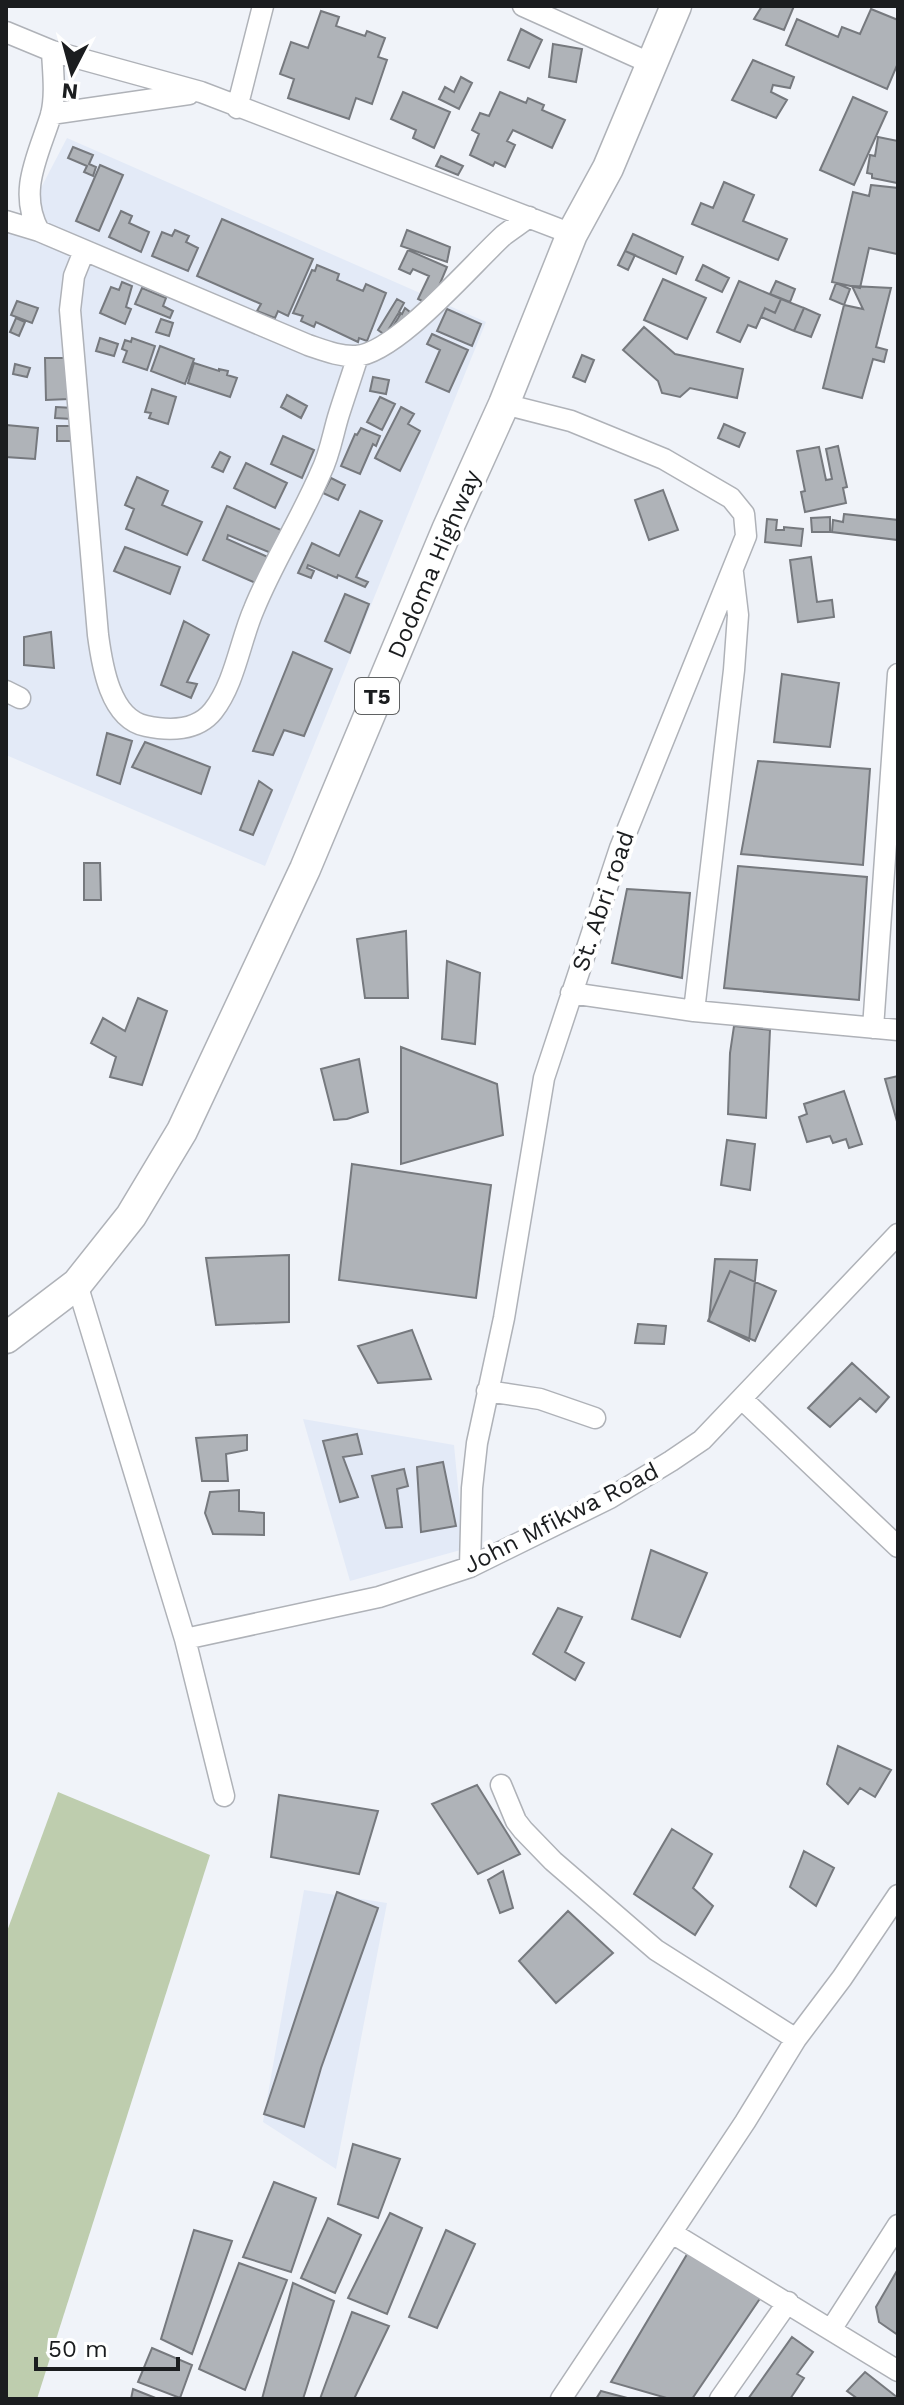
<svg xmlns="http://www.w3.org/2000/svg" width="904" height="2405" font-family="'Work Sans',sans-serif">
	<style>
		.built { fill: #e3eaf7 }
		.green { fill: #becdae }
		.building { fill: #afb3b8; stroke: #76797e; stroke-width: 2 }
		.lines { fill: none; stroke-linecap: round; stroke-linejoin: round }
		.minor-casing { stroke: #afb2b8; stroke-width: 23 }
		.highway-casing { stroke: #afb2b8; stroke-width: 33 }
		.minor { stroke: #fff; stroke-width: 20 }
		.highway { stroke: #fff; stroke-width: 30 }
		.labels { text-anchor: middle; stroke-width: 8; stroke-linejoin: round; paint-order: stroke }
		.shield { fill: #fff; stroke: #5f6162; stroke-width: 2 }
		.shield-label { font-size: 22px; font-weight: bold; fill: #1b1d1f }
		.street-label { font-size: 24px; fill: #1b1d1f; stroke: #fff }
	</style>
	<rect width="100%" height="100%" fill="#f0f3f9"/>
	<path class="built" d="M67 138 486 322 265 866 6 755V228L18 232Z
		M303 1419 454 1445 464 1549 350 1581Z
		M304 1890 387 1903 336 2169 263 2122Z"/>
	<path class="green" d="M58 1792 210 1855 37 2399H6V1934Z"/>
	<path class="building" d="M762 6H794L784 30 754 19Z
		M871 9 898 20V63L887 89 786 45 797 19 838 37 842 27 860 34Z
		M321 11 339 17 336 26 365 36 367 31 385 38 378 57 387 60 372 104 356 98 349 119 288 98 294 79 280 74 291 42 308 48Z
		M521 29 542 40 529 68 508 60Z
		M553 44 582 49 576 82 549 77Z
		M753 60 794 77 790 88 773 85 771 92 787 100 776 118 732 100Z
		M461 77 472 83 459 109 439 99 445 87 454 92Z
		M403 92 450 112 434 148 413 138 416 130 391 119Z
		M500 92 526 103 528 98 544 105 542 110 565 120 552 148 513 130 507 141 515 145 505 167 495 162 493 166 470 155 479 134 472 130 480 113 489 116Z
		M853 97 887 112 854 185 820 170Z
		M878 137 898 141 897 183 872 178V174L867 173 870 155 875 156Z
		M73 147 93 155 89 164 96 167 93 176 84 172 87 166 68 158Z
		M441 156 463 166 458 175 436 166Z
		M100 165 123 175 99 231 76 221Z
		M724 182 754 195 743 221 787 239 778 260 692 224 701 203 713 208Z
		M871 185 898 188 897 254 869 248 860 288 832 282 853 192 869 196Z
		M121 211 132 216 129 223 149 232 141 252 109 237Z
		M222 219 313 259 288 316 278 311 275 318 257 311 261 304 197 276Z
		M175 230 189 236 186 242 198 248 188 271 152 256 162 232 172 236Z
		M407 230 450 247 447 262 401 246Z
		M633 234 683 257 676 274 625 251Z
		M408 250 447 267 431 305 418 299 429 276 413 269 410 274 399 269Z
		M625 251 635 255 628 270 618 265Z
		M317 265 339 274 337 280 363 291 366 284 386 293 367 341 359 338 358 342 316 322 314 327 301 321 303 316 293 313 312 270 315 271Z
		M703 265 729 278 722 292 696 280Z
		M663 279 706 298 687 339 644 320Z
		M739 281 781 299 775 313 765 308 756 328 748 325 740 342 717 332Z
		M776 281 795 289 790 302 770 294Z
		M122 282 132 286 126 307 131 309 125 324 100 313 111 287 119 290Z
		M836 283 850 289 844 305 830 299Z
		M852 286 891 288 876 347 887 350 884 362 873 359 862 398 823 388 844 305 863 309Z
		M142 288 166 298 163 306 173 311 170 318 135 304Z
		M397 299 404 303 399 312 402 314 405 308 410 312 398 332 392 328 400 315 398 314 385 335 378 330Z
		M781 299 804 308 794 331 761 317 765 308 775 313Z
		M17 301 38 308 32 323 11 315Z
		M804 308 820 315 811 337 794 331Z
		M447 309 481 324 472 346 437 331Z
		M16 318 25 322 19 336 10 332Z
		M161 319 173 323 169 336 156 332Z
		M644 327 675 354 743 369 737 398 690 388 680 397 662 393 658 381 623 350Z
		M432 334 468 350 449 392 426 382 440 350 427 344Z
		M100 338 118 344 114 356 96 351Z
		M132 338 155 346 147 370 123 362 127 351 122 349 125 340 131 342Z
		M160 346 194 359 185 384 151 371Z
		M582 355 594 360 585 382 573 377Z
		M45 358H68L69 399 46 400Z
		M194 363 219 371V369L228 371 227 375 237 378 230 397 188 383Z
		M15 364 30 368 27 377 13 374Z
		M373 377 389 380 386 394 370 391Z
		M152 389 176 397 168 424 149 418 151 413 145 412Z
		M287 395 307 406 301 418 281 407Z
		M380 397 395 404 382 430 367 422Z
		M56 407 73 408 72 419 55 418Z
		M401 407 414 414 408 424 420 431 400 471 375 458Z
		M724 424 745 433 739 447 718 438Z
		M6 425 38 428 35 459 6 457Z
		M57 426H72V441H57Z
		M361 428 380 436 376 446 373 444 360 474 341 466 355 434 357 435Z
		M283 436 314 450 302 478 271 464Z
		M838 446 847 487 843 488 846 503 805 512 801 492 805 491 797 451 819 447 826 480 832 479 826 449Z
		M220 452 230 457 223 472 212 467Z
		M246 463 287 483 275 508 234 488Z
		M137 477 168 491 162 505 202 522 187 555 126 529 134 509 125 505Z
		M331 478 345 485 338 500 323 493Z
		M663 490 678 530 649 540 635 500Z
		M227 506 281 530 271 553 228 535 227 539 270 558 258 584 203 560Z
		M360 511 382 521 356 577 368 582 365 587 338 575 337 578 308 565 307 568 314 571 311 578 298 573 312 543 339 556Z
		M844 514 898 520V540L832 532 833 520 843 522Z
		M830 517V532H812L811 518Z
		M767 519 777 520 776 530H784V527L803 529 801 546 765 542Z
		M125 547 180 567 170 594 114 571Z
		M811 557 817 602 832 600 834 617 798 622 790 560Z
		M345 594 369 604 350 653 325 641Z
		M184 621 209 635 187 682 197 684 191 698 161 685Z
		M51 632 54 668 24 665V637Z
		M293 652 332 669 304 736 284 730 273 755 253 751Z
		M782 674 839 683 830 747 774 742Z
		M107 733 132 741 120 784 97 775Z
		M145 742 210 767 201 794 132 767Z
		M758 761 870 769 863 865 741 854Z
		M259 781 272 790 253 835 240 830Z
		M84 863H100L101 900H84Z
		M738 866 867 877 859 1000 724 988Z
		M627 889 690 893 682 978 612 963Z
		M406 931 408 998H365L357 939Z
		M447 961 480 973 475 1044 442 1039Z
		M138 998 167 1011 142 1085 110 1077 116 1057 91 1043 103 1018 125 1031Z
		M734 1026 770 1030 766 1118 728 1114 730 1053Z
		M401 1047 497 1084 503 1135 401 1164Z
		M359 1059 368 1112 347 1119 334 1120 321 1069Z
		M898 1076V1125L885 1079Z
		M844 1091 862 1144 849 1148 846 1139 833 1143 830 1136 807 1142 799 1117 807 1114 804 1104Z
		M727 1140 755 1144 750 1190 721 1185Z
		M352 1164 491 1185 476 1298 339 1280Z
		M289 1255V1322L216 1325 206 1258Z
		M715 1259 757 1260 749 1341 709 1321Z
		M730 1271 776 1291 755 1341 708 1321Z
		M638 1324 666 1326 664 1344 635 1343Z
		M412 1330 431 1379 378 1383 358 1346Z
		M852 1363 889 1397 876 1412 860 1398 830 1427 808 1408Z
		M357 1434 362 1454 343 1457 358 1497 340 1502 323 1441Z
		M247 1435V1450L226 1454 228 1481H202L196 1438Z
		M443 1462 456 1526 421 1532 417 1467Z
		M404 1469 408 1486 397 1489 402 1527 386 1528 372 1476Z
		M239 1490V1511L264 1513V1535L213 1534 205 1513 210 1492Z
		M651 1550 707 1573 680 1637 632 1619Z
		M558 1608 582 1617 565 1652 584 1663 575 1680 533 1654Z
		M838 1746 891 1770 875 1797 860 1788 848 1804 827 1784Z
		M477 1785 520 1854 478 1874 432 1804Z
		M279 1795 378 1811 359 1874 271 1857Z
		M672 1829 712 1854 693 1888 713 1906 695 1935 634 1894Z
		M804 1851 834 1868 816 1906 790 1887Z
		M503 1871 513 1908 500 1913 488 1880Z
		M337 1892 378 1908 321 2068 304 2127 264 2114Z
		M568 1911 613 1953 556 2003 519 1961Z
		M353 2144 400 2159 378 2218 338 2204Z
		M274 2182 316 2198 291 2272 243 2257Z
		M390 2213 422 2228 387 2314 348 2298Z
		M328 2218 361 2235 335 2293 301 2278Z
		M194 2230 232 2241 192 2354 161 2339Z
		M446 2230 475 2244 437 2328 409 2317Z
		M689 2251 761 2297 692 2399H670L611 2382Z
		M239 2263 287 2280 245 2390 199 2369Z
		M898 2269V2335L879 2322 876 2307Z
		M293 2283 334 2301 303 2399H262Z
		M352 2312 389 2326 354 2399H320Z
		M792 2337 813 2352 797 2374 804 2378 790 2399H748Z
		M152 2348 192 2365 180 2398 138 2382Z
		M865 2372 898 2398V2399H858L847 2391Z
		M133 2389 158 2399H131Z
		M601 2391 631 2399H596Z"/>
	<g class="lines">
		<g class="minor-casing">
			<path id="minor" d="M523 6 652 64
				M6 32 52 51 201 92 572 234
				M52 51C53 72 56 95 51 115 39 154 17 191 39 231L308 345C323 350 340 357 356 356 397 353 472 264 504 235 512 229 521 223 529 217
				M237 108 263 6
				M51 114 189 94
				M6 221 39 231
				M84 251 74 276 70 310 98 635C102 665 110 719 146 726 169 731 197 731 213 711 235 683 240 641 254 609 273 562 301 519 321 472 330 454 333 433 339 414 345 395 352 375 358 356
				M6 691 20 698
				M571 993 694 1011 898 1030
				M694 1011 734 670 738 615 733 573
				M873 1028 898 674
				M77 1284 185 1639 224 1796
				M487 1391 540 1399 595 1418
				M742 1399 898 1547
				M470 1567 472 1488 477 1443 504 1318 544 1078 620 848 746 536 744 514 731 498 664 459 571 421 504 404
				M185 1639 379 1597 470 1567 610 1498 671 1461 702 1440 898 1234
				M501 1785 516 1821 523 1830 553 1861 656 1950 796 2039
				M672 2233 898 2371
				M832 2328 898 2225
				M561 2399 745 2122 796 2039 842 1978 898 1895
				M720 2399 788 2302"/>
		</g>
		<g class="highway-casing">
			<path id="highway" d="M6 1338 77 1284 131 1216 182 1131 305 869 447 530 504 404 572 234 608 168 676 6"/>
		</g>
		<use href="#minor" class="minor"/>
		<use href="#highway" class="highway"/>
	</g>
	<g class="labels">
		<rect class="shield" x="355" y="678" width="44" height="36" rx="6"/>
		<g class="shield-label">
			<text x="377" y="704">T5</text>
		</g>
		<g class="street-label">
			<text transform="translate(434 564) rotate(-67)" y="8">Dodoma Highway</text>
			<text transform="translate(603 901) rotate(-71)" y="8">St. Abri road</text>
			<text transform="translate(561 1518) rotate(-27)" y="8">John Mfikwa Road</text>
		</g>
	</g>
	<rect width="904" height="2405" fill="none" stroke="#1b1d1f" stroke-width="16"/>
	<g transform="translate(72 72) rotate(186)" stroke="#ffffff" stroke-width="6" paint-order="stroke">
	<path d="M0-6L14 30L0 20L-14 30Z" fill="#1b1d1f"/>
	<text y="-12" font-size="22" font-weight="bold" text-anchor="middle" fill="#1b1d1f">N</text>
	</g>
	<path d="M36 2357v12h142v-12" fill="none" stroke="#1b1d1f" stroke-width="4"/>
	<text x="48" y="2357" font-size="24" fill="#1b1d1f" stroke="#ffffff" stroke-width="6" paint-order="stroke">50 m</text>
</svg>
